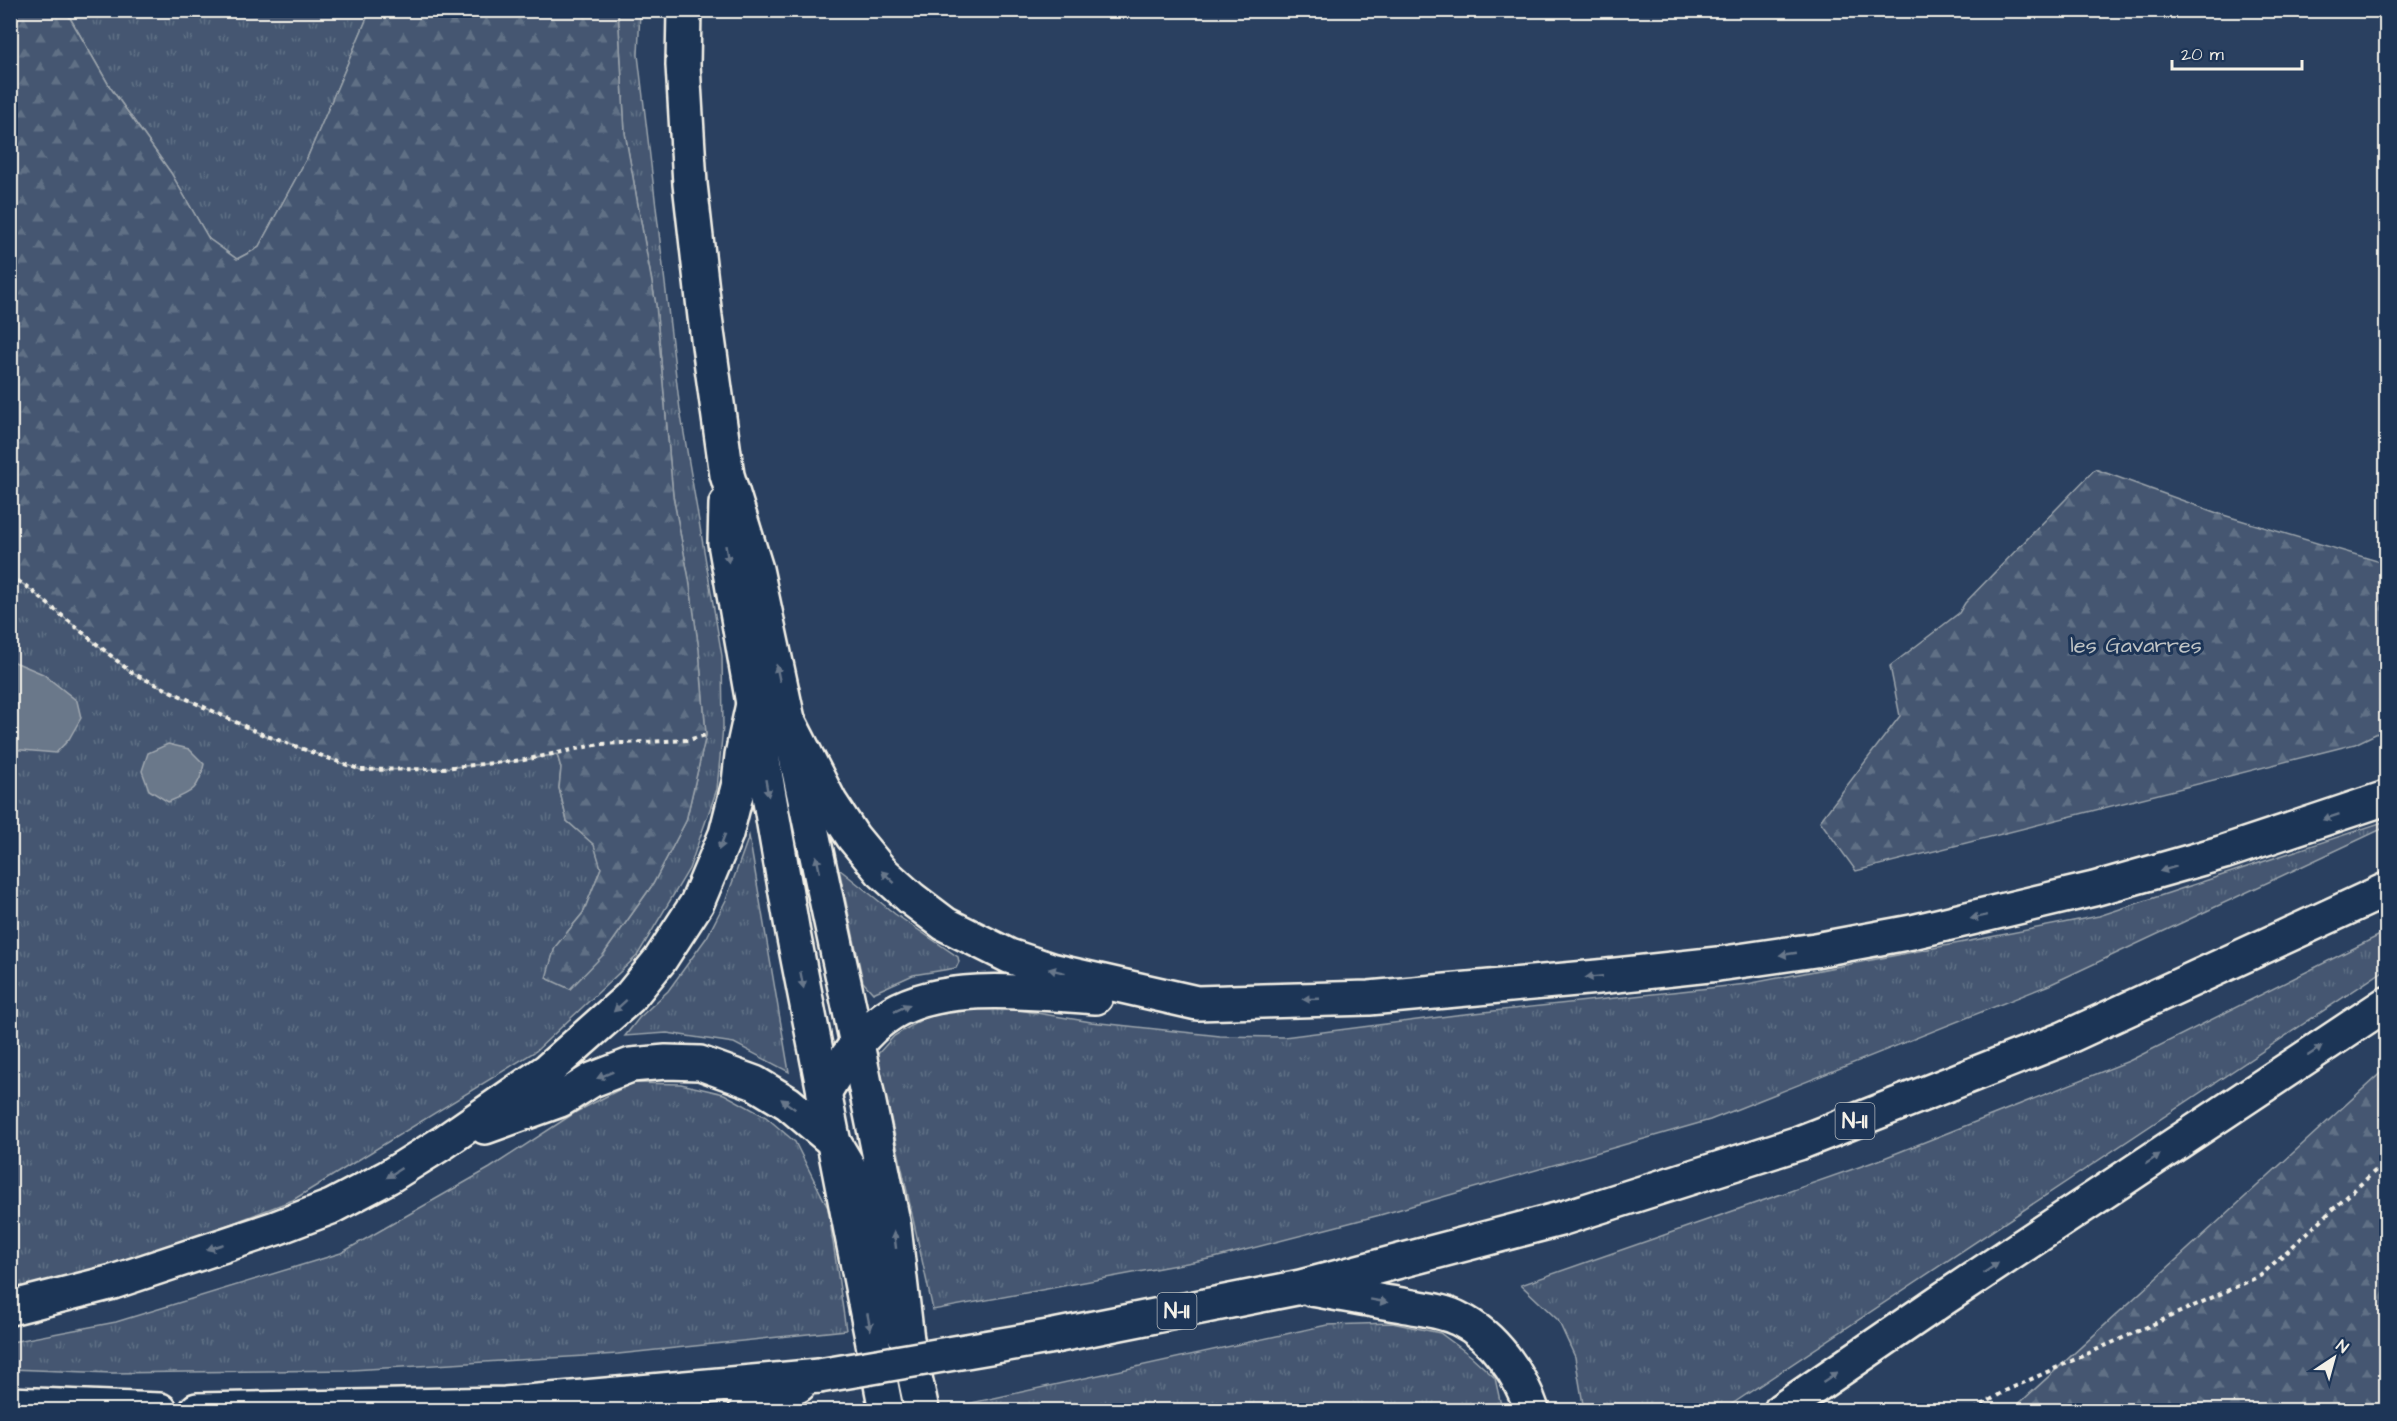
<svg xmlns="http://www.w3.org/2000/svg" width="2397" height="1421" font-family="'Architects Daughter',sans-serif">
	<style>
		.grass { fill: url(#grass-tufts); stroke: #9ca4ac; stroke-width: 1.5 }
		.forest { fill: url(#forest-firs); stroke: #9ca4ac; stroke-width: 1.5 }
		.water { fill: #6a788a; stroke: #a1a8b0; stroke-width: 1.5 }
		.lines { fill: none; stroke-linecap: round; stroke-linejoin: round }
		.secondary-casing { stroke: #f4f1e8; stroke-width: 38 }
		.highway-casing { stroke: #f4f1e8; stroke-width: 38 }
		.path { stroke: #f4f1e8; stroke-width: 4; stroke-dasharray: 4.5 4.5; stroke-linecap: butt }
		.secondary { stroke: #1d3557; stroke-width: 33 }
		.highway { stroke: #1d3557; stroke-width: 33 }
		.highway-bridge-casing { stroke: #f4f1e8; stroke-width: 38; stroke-linecap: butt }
		.highway-bridge { stroke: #1d3557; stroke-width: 33 }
		.oneway { fill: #68778a }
		.labels { text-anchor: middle; stroke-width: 6; stroke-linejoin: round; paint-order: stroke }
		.shield { fill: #1d3557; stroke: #b4b9bc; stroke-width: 1.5 }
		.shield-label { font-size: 21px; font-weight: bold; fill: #f4f1e8 }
		.park-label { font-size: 22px; fill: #bfc3c4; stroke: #1d3557 }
	</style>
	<defs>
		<pattern id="grass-tufts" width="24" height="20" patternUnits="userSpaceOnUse" patternTransform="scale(1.5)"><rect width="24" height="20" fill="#445771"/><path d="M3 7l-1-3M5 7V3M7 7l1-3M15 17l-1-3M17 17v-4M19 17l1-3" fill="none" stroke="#607085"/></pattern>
		<pattern id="forest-firs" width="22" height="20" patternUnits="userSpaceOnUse" patternTransform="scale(1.5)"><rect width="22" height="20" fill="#445771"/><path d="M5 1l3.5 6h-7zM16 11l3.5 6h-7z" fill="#607085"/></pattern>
	</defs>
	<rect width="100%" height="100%" fill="#2a4060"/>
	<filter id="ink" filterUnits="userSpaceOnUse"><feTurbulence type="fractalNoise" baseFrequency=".0167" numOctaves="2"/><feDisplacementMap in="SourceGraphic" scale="12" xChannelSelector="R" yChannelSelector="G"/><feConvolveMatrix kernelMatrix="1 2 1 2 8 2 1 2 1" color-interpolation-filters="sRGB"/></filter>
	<g filter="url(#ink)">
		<path class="grass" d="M66 11H370L308 156 258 248 237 259 209 239 171 173 110 87Z
			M618 11H640L638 55 680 410 722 656 723 727 717 789 689 869 637 956 536 1051 293 1200 134 1261 11 1292 10 576 26 586 132 673 259 733 361 770 433 769 524 760 557 754 561 768 559 788 567 821 595 845 601 868 583 913 555 947 547 978 603 955 653 884 686 821 706 735 699 650 689 579 673 496 656 305 625 133Z
			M2386 821V827L2049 985 1710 1120 1380 1215 1214 1258 933 1310 877 1055 894 1036 929 1015 965 1006 1019 1010 1091 1022 1220 1036 1284 1037 1456 1015 1747 984 2099 916Z
			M749 836 789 1072 734 1043 667 1033 625 1036 639 1018 668 991 707 937 726 900Z
			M839 869 895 914 958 957 959 962 956 968 913 975 873 993 863 982Z
			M2386 932V969L1723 1410H1584L1575 1357 1558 1320 1521 1285 1879 1160 2129 1061Z
			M632 1083 681 1084 724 1094 766 1117 795 1142 828 1208 846 1330 618 1354 352 1370 112 1373 11 1369V1342L116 1322 341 1253 490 1168 576 1112Z
			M1392 1323 1440 1333 1471 1356 1495 1378 1502 1410H953V1407L1327 1325Z"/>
		<path class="forest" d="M10 11H66L110 87 171 173 209 239 237 259 258 248 308 156 370 11H618L625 133 656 305 673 496 689 579 699 650 706 735 686 821 653 884 603 955 570 989 546 978 555 947 583 913 601 868 594 845 567 821 559 788 561 768 557 754 524 760 433 769 361 770 259 733 132 673 26 586 11 576Z
			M2095 469 2220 514 2377 561 2386 559V729L2355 744 1856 871 1820 821 1900 716 1890 666 1959 613 1965 603Z
			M2386 1068V1410H2012Z"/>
		<path class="water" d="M10 660 43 674 77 701 81 718 69 739 56 753 11 749Z
			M168 744 189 749 204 764C199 790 192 792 168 802L149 790 142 771 148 753Z"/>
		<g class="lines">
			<g class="secondary-casing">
				<path id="secondary" d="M684 10 683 65 690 184 705 317 727 475 756 569 857 1044 894 1227 907 1340 922 1410
					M726 504 725 543 793 933 886 1410"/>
			</g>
			<g class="highway-casing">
				<path id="highway" d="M787 718 830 802 853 837 881 871 912 899 945 924 1009 956 1051 970 1197 1003 1369 998 1598 977 1718 964 1815 950 1912 932 2094 889 2224 852 2386 798
					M824 1093C841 1064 862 1031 892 1013 946 981 1036 993 1096 997
					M485 1127 560 1100 592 1080 631 1065 666 1062 700 1063 755 1083 788 1103 833 1141 858 1183 880 1281 907 1340
					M1311 1289C1341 1294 1371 1300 1402 1305 1421 1309 1442 1310 1459 1319 1494 1336 1520 1374 1532 1410
					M10 1308 113 1282 276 1228 331 1207 388 1177 444 1142 548 1070 629 998 660 960 697 903 726 834 739 783 742 755 753 704
					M1054 1336 1301 1287 1560 1219 1799 1143 2063 1039 2386 890
					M10 1404 160 1410
					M197 1410 505 1404 819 1376
					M746 1410 799 1385
					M1781 1410 1943 1299 2386 1004"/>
			</g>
			<path class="path" d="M10 576 26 586 132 673 259 733 361 770 433 769 524 760 600 744 688 740 706 735
				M1974 1410 2005 1391 2260 1276 2386 1161"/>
			<use href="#secondary" class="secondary"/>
			<use href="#highway" class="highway"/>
			<g class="highway-bridge-casing">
				<path id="highway-bridge" d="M819 1376 1054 1336"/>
			</g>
			<use href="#highway-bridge" class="highway-bridge"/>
		</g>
		<defs><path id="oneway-solid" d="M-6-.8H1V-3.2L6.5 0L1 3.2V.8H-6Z" transform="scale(1.5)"/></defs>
		<g class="oneway">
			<use href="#oneway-solid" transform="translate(727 554) rotate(80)"/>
			<use href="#oneway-solid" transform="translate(778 673) rotate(-102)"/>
			<use href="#oneway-solid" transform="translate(767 788) rotate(80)"/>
			<use href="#oneway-solid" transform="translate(2331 817) rotate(161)"/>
			<use href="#oneway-solid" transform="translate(722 842) rotate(111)"/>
			<use href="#oneway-solid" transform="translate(818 864) rotate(-102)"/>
			<use href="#oneway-solid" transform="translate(2168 869) rotate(163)"/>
			<use href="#oneway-solid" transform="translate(888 877) rotate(-137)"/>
			<use href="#oneway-solid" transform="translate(1979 917) rotate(168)"/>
			<use href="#oneway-solid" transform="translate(1788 954) rotate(172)"/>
			<use href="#oneway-solid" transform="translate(1057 971) rotate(-166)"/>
			<use href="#oneway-solid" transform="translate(1594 977) rotate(175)"/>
			<use href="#oneway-solid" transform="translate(802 980) rotate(79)"/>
			<use href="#oneway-solid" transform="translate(1311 999) rotate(178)"/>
			<use href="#oneway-solid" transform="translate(620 1006) rotate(138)"/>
			<use href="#oneway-solid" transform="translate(902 1008) rotate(-25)"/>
			<use href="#oneway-solid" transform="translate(2315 1051) rotate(-34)"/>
			<use href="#oneway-solid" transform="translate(605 1075) rotate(158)"/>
			<use href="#oneway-solid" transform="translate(788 1104) rotate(-144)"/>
			<use href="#oneway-solid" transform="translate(2153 1159) rotate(-34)"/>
			<use href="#oneway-solid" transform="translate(394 1173) rotate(147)"/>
			<use href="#oneway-solid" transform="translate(895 1240) rotate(-97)"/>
			<use href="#oneway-solid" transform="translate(215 1247) rotate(162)"/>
			<use href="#oneway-solid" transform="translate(1991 1268) rotate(-34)"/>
			<use href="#oneway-solid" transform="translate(1379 1301) rotate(10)"/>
			<use href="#oneway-solid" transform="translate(869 1322) rotate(79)"/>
			<use href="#oneway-solid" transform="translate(1830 1377) rotate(-34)"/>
		</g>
	</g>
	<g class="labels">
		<g class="shield">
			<rect x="1835.5" y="1103" width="39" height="36" rx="4.5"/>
			<rect x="1157.5" y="1293" width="39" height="36" rx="4.5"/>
		</g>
		<g class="shield-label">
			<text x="1855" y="1128">N-II</text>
			<text x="1177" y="1318">N-II</text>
		</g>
		<g class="park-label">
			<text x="2136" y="652">les Gavarres</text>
		</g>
	</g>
	<rect width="2397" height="1421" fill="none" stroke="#1d3557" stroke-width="36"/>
	<rect x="18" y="18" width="2361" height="1385" fill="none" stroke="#f4f1e8" stroke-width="2" filter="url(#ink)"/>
	<g transform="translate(2334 1358) rotate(36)" stroke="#1d3557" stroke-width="4.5" paint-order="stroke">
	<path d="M0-4.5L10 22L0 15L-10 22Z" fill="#f4f1e8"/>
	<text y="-9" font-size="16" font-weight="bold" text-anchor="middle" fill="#f4f1e8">N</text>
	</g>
	<path d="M2172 60v9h130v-9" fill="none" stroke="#f4f1e8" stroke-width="3"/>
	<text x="2181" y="60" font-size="18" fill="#f4f1e8" stroke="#1d3557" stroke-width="4.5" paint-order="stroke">20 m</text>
</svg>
